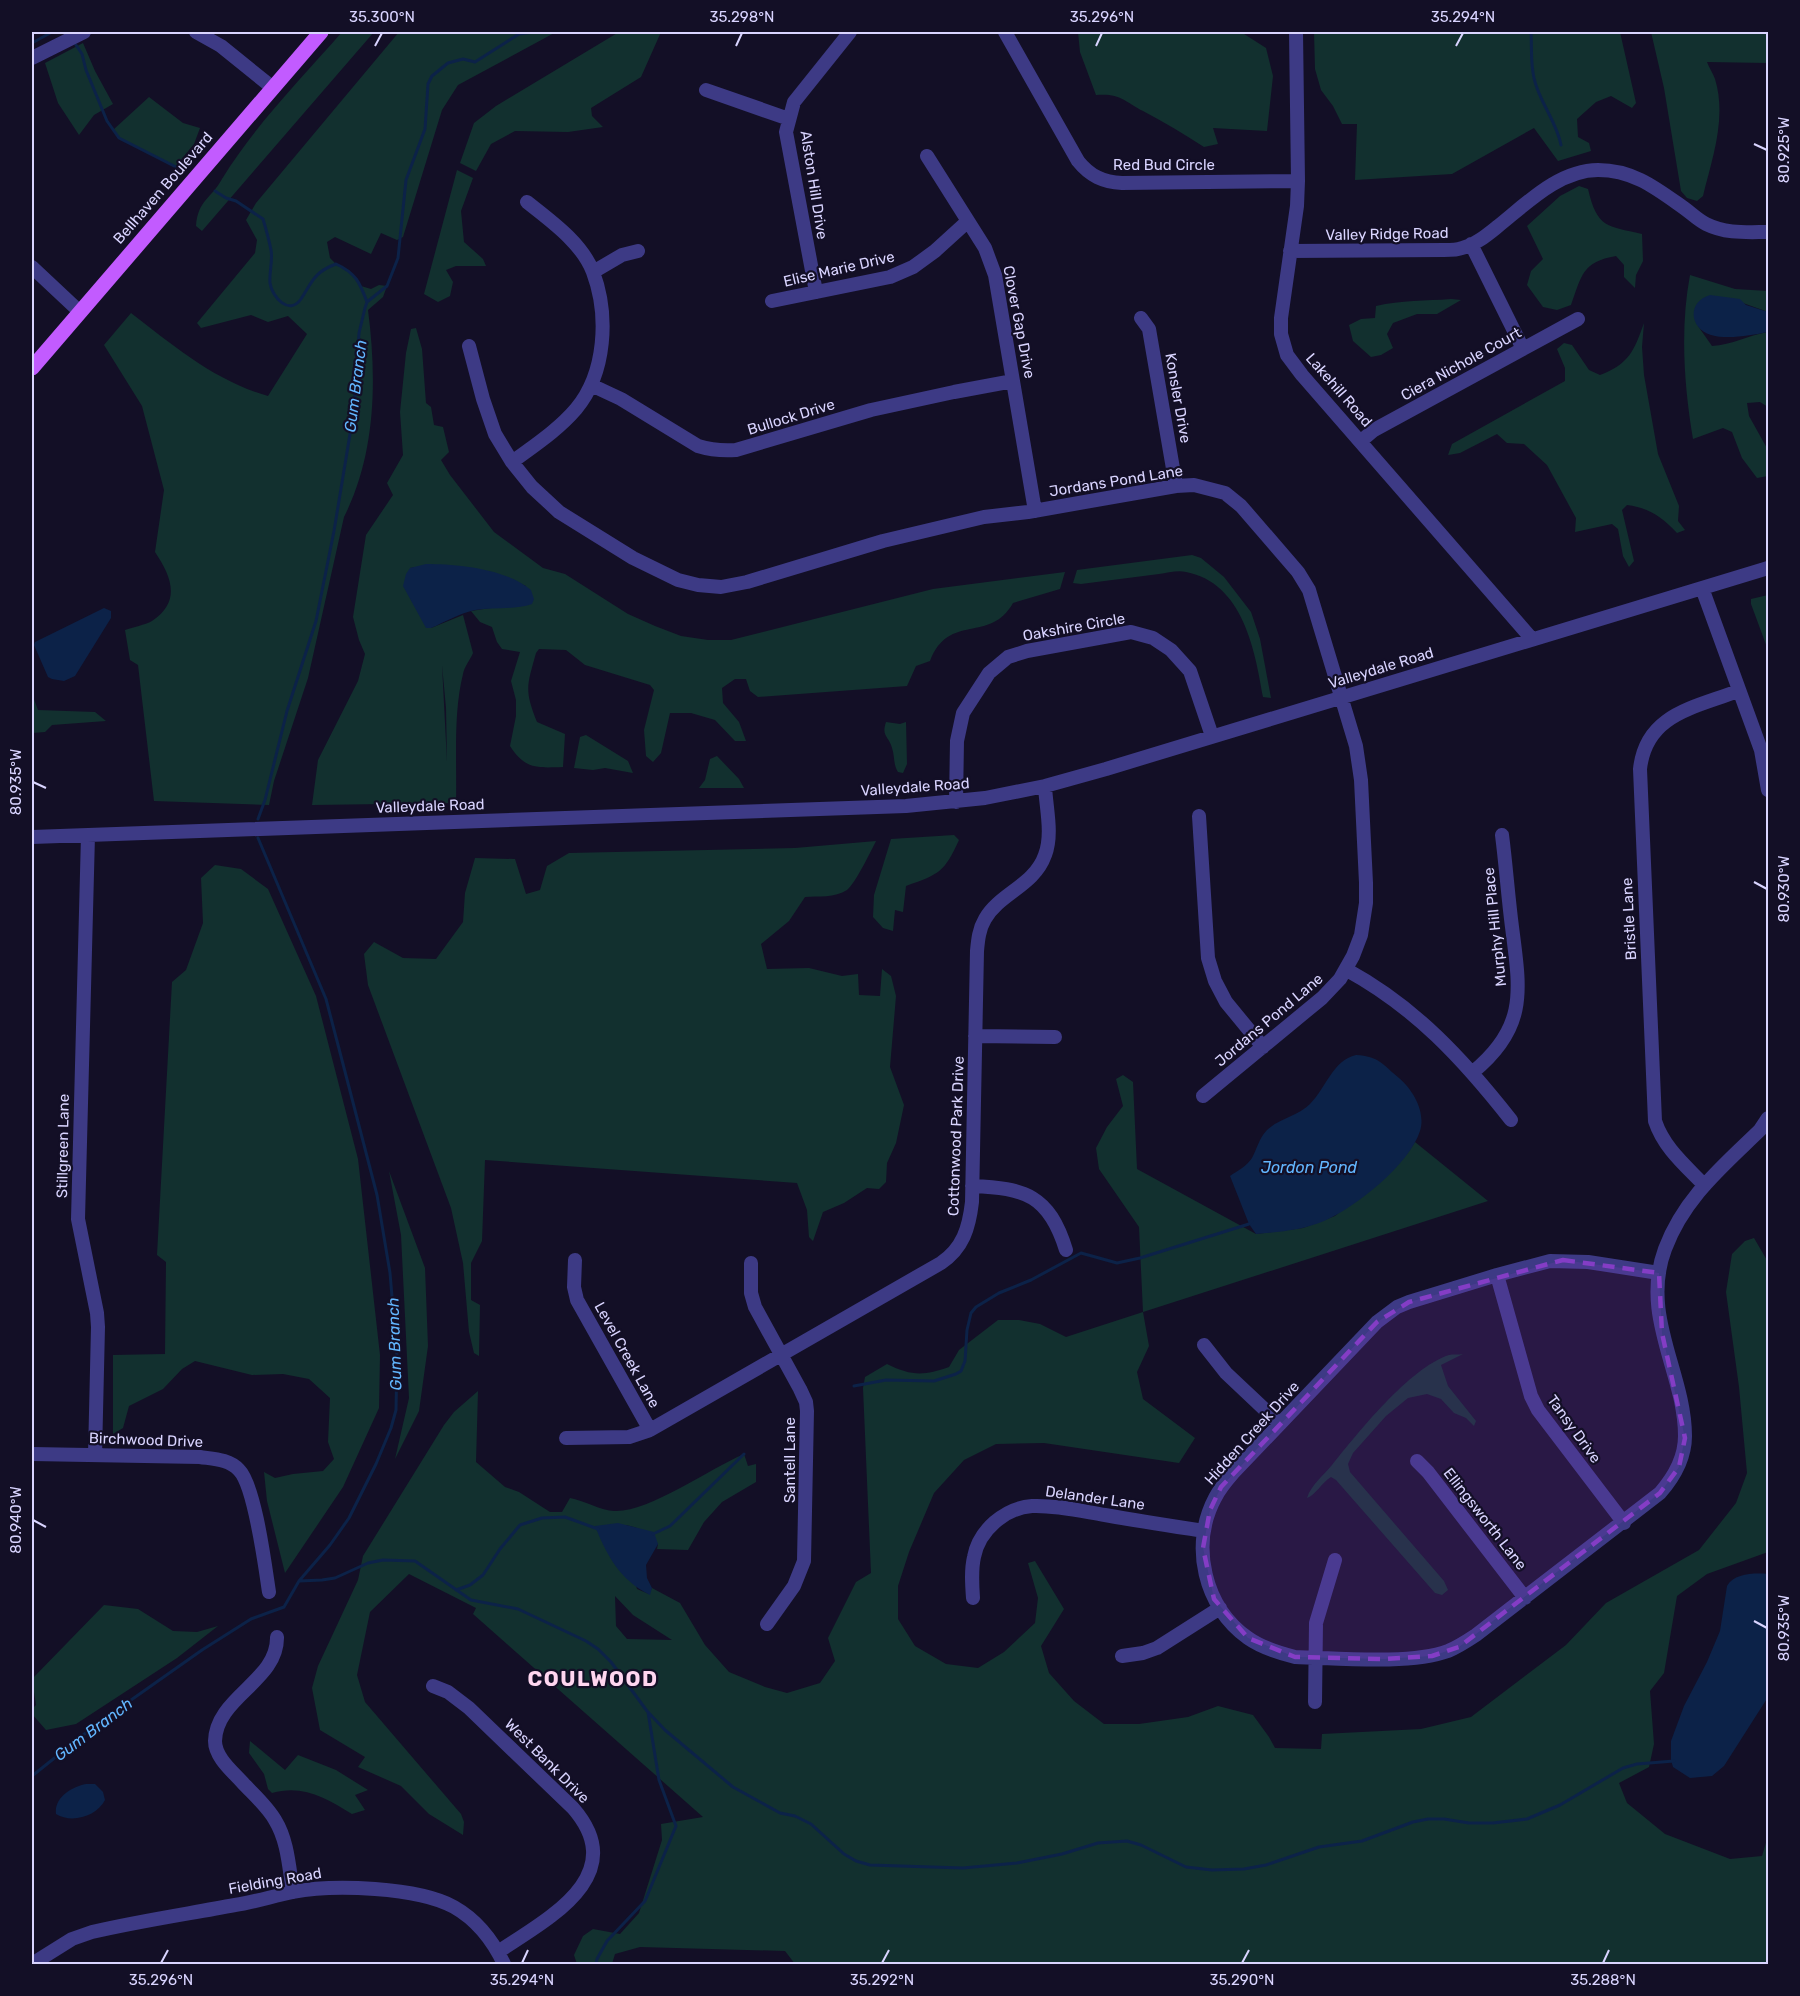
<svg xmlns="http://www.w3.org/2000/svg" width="1800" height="1996" font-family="Rubik,sans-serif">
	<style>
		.green { fill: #12302f; fill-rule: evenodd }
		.water { fill: #0c2248 }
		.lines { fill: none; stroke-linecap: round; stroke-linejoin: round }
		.stream { stroke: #0c2248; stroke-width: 3 }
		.minor { stroke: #3d3a85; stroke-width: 14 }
		.major { stroke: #c25bff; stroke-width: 15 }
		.marked { fill: #843dc5; fill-opacity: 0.2; stroke: #843dc5; stroke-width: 4.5; stroke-dasharray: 12 8; stroke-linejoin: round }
		.ticks { fill: none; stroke: #d9d4ff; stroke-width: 2 }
		.labels { text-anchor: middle; stroke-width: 4.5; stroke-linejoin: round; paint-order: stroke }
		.street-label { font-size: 15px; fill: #d9d4ff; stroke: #130f26 }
		.water-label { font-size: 16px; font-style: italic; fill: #62b6ff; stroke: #130f26 }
		.district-label { font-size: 21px; font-weight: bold; letter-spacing: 1.5px; fill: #ffd6f0; stroke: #130f26 }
		.neatline { fill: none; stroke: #d9d4ff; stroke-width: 2 }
		.ticks-label { font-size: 15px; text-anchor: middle; fill: #d9d4ff }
	</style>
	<rect width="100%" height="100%" fill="#130f26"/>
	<path class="green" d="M342 32H374L202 231 196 226C198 200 211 199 222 179 255 125 301 79 342 32Z
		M399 32H556L458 85 442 110 403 237 397 240 381 233 371 254 335 237 327 242 330 258 336 264 349 270 361 286 371 289 379 285 387 286 383 297 368 310C377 379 376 454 344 517L308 678 274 781 269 805 154 801 138 665 130 660 125 630C133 627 145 625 152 621 182 601 171 576 155 552L164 490 142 406 104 345 131 313C174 346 215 381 268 396L307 334 288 316 268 322 251 315 201 328 197 323 255 253 257 240 246 220 256 203Z
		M619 32H661L641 77 591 108 592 116 603 127 568 132 515 131 491 144 476 171 460 163 474 123 496 106Z
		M1078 32H1241L1266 48 1273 76 1267 131 1213 128 1218 144 1204 147C1184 134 1164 122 1143 111 1124 101 1120 93 1096 95L1080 52Z
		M1314 32H1620L1636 103 1632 108 1611 96 1596 102 1577 119 1578 137 1589 143 1591 151 1558 161 1534 128 1452 174 1355 180 1357 124H1342L1333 106 1321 90 1315 69Z
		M1651 32H1768V63L1707 62C1709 68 1713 73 1715 79 1727 118 1712 159 1703 196L1697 201 1687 198 1681 191 1664 88Z
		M83 43 95 71 113 104 94 115 79 135 58 103 45 63Z
		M149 97 183 123 200 128 194 144 175 167 119 138 113 130Z
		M457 170 473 178 461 211 464 242 483 259 486 266H456L446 270 453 282 450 296 438 302 424 294Z
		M1579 186 1588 189C1597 228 1607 226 1642 234L1643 261 1636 275 1635 288 1624 277V265L1616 256C1582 262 1582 275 1571 305L1557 310 1543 307 1527 285 1531 271 1543 259 1527 226 1560 196Z
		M1690 275 1735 289 1768 291V312L1743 303 1698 326 1712 346C1732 345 1749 335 1768 332V407L1760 402 1747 403 1749 416 1768 450V476L1757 478 1742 458 1732 432 1723 428 1693 439C1684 386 1680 328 1690 275Z
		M1451 299 1461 300 1437 314H1417L1393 323 1387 334 1393 348 1381 355 1371 357 1353 341 1349 325 1361 319 1375 318 1376 306C1401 300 1426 301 1451 299Z
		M1644 323 1642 347 1644 375 1658 454 1679 506 1678 521 1685 530 1677 533C1662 517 1649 508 1627 505L1622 510 1634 561 1629 567 1623 556 1618 529 1612 524 1575 532 1576 518 1547 465 1524 444 1507 443 1497 434 1460 453 1448 455 1452 444 1565 381V368L1557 349 1564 343 1572 345 1589 370 1600 375C1629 364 1634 351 1644 323Z
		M416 328 422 349 426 403 431 407 434 425 443 427 449 452 441 460 450 475 494 532 543 568 565 574 628 614 655 626 681 636 708 640H731L933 589 1065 572 1060 589 1013 603C990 644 949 612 930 661L916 666 907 686 758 697 750 691 746 679H735L722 688 723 703 739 722 746 741H735L715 720 691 713H670L661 753 653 762 646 756 644 730 654 690 650 685 585 665 566 650 539 649 536 653C527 686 524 689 537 722L565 734 563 767C536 768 525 769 510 746L516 716V700L511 681 520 652 502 649 497 642 492 627 480 622 471 611 496 607 526 586 492 572 417 567 410 568 431 628 463 615 473 653C470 660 464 667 463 674 453 714 457 762 456 803L312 805 318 760 358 681 365 654 359 640 353 617 366 535 393 495 387 483 403 455 400 412 406 353 411 329ZM442 665 446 708 447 762Z
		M1192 555 1201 558 1224 577 1251 612 1260 639 1271 698 1263 697C1255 650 1243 583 1186 572 1178 570 1167 573 1159 574 1133 577 1107 581 1081 584L1073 583 1077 570Z
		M1768 595V650L1751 604V599Z
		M32 694 38 710 95 712 106 721 52 725 45 732 32 733Z
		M886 722 900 724 906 722 907 764 903 773 898 772C893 764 895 757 892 748 889 736 881 737 886 722Z
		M586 735 628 761 633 773 605 768 593 770 574 768 580 737Z
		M717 756 739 779 744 788H699L705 780 710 759Z
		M954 835 959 840C944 873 939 874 906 886L903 912 895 910 893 931 883 928 873 917 874 895 891 839Z
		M876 841C871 851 855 884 847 890 835 898 818 896 805 897L789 921 761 944 767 969 809 968 842 976 858 974 859 995 880 996 882 969 891 976 896 996 890 1067 904 1105 896 1143 887 1163 886 1182 879 1189 867 1188 844 1203 823 1212 813 1241 809 1237 807 1210 797 1183 485 1160 482 1241 471 1263V1300L480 1305 479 1356 474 1353 469 1332 463 1263 451 1208 368 985 364 954 374 942 403 958 436 959 463 922 465 893 475 858 515 859 526 894 540 890 547 866 569 853 795 848Z
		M215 865 241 869 268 889 316 996 358 1159 380 1355 379 1408 343 1487 285 1573 267 1501 264 1472 275 1478 293 1474 323 1471 334 1459 328 1442 330 1398 309 1379 283 1374 252 1375 195 1361 182 1369 163 1389 129 1406 123 1428 113 1434V1355L165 1354 166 1262 157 1255 172 982 186 970 203 923 201 878Z
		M1123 1075 1133 1082 1137 1169 1256 1234 1303 1228 1335 1216 1407 1154 1415 1142 1488 1201 1143 1312 1149 1346 1137 1372 1143 1399 1195 1438 1179 1463 1044 1443 996 1444 964 1460 934 1493 909 1552 898 1586V1619L915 1646 946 1664 978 1668 1004 1652 1035 1623 1038 1598 1028 1563 1035 1561 1064 1609 1041 1646 1049 1673 1074 1701 1104 1724H1139L1188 1717 1218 1706 1253 1715 1269 1737 1275 1748 1321 1749 1322 1734 1421 1729 1471 1717 1566 1645 1606 1603 1699 1550 1736 1503 1747 1473 1739 1387 1726 1292 1732 1254 1745 1241 1754 1238 1768 1262V1552L1707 1574 1677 1596 1664 1673 1650 1691 1654 1744 1649 1767 1619 1783 1627 1803 1665 1834 1730 1859 1762 1856 1768 1836V1964H795L785 1951 640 1947 615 1954 612 1964H577L574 1955 583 1936 593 1929 620 1934 639 1913 662 1840 661 1824 703 1817 473 1614 476 1608 409 1574 370 1612 357 1675 365 1702 461 1814 464 1822 463 1835 429 1814 401 1786 358 1767 365 1757 320 1730 312 1688 318 1666 358 1580 363 1556 444 1425 454 1412 478 1391 476 1462 505 1487 519 1492 550 1512H562L570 1498C583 1500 602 1511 614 1511 648 1513 709 1469 744 1454L748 1466 756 1464V1482L722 1502 704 1522 688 1550 657 1549 658 1544C647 1533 637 1525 621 1525L637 1589 649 1594 652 1588 680 1603 705 1645 729 1672 765 1687 787 1693 820 1683 835 1661 828 1638 856 1582 871 1573 863 1388 865 1377 887 1364C911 1376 924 1376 949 1367L959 1350 998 1320H1019L1040 1324 1066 1337 1143 1312 1139 1227 1099 1169 1096 1148 1107 1127 1123 1106 1116 1079ZM615 1596 633 1615 672 1640 627 1639 616 1626Z
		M389 1171 425 1268 428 1346 419 1411 395 1459 409 1398 401 1235Z
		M1463 1354 1441 1365 1448 1386 1476 1421 1474 1426 1466 1418 1454 1413 1441 1399 1427 1394 1408 1398 1386 1416 1353 1453 1348 1464 1350 1472 1444 1581 1448 1590 1442 1595 1435 1593 1336 1480 1331 1477C1321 1483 1316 1495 1307 1498 1311 1485 1323 1476 1332 1465 1358 1433 1409 1368 1449 1355 1453 1354 1458 1355 1463 1354Z
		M104 1605 138 1609 173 1631 197 1632 218 1626 177 1658 76 1724 46 1730 32 1714V1709L36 1705 32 1679Z
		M250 1741 285 1770 298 1755 336 1770 368 1790 355 1795 365 1810 352 1814C326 1798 303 1784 272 1793L268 1789 264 1774 249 1753Z"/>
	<path class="water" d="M1710 295 1740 299 1746 305 1768 312V332C1752 335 1728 340 1711 335 1689 328 1687 302 1710 295Z
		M426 564C457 564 507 569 531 590L534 599 532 604C515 610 494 607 475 610 460 613 445 622 431 628H426L403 586 406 574 410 568Z
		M104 608 111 611V618L75 676 64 681 52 679 48 677 34 645 35 642Z
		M1356 1055C1379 1056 1383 1065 1399 1078 1413 1090 1426 1112 1420 1131 1409 1165 1356 1207 1324 1221 1303 1230 1279 1232 1256 1234L1249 1224 1230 1176C1237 1171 1247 1166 1252 1158 1257 1149 1259 1138 1267 1130 1280 1118 1298 1116 1310 1104 1326 1088 1333 1060 1356 1055Z
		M618 1523 654 1532 658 1544 646 1565 647 1578 652 1588 650 1595C620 1580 607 1556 595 1526Z
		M1768 1574V1697L1724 1766 1712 1776 1690 1778 1673 1767 1671 1760V1741L1684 1706 1707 1662 1720 1631 1727 1586C1734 1573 1755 1573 1768 1574Z
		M86 1784H95L103 1792 105 1800C97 1816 72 1824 56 1814 54 1797 72 1787 86 1784Z"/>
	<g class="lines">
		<path class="stream" d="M1531 32C1532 50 1530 70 1537 88 1544 108 1557 124 1561 145
			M32 43 52 32
			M76 45 82 54 86 70 107 121 119 138 180 169
			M215 191 226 198 236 201 263 219C266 229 269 240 271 250 273 261 269 272 270 283 272 297 289 316 301 299 312 282 314 272 336 264 356 273 360 283 367 302
			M258 819 265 800 287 711 316 621 334 531 354 410 359 333 365 308 367 302 387 286 398 258 406 180 425 129 428 84 432 76 448 63 463 59 475 62 519 34 534 32
			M854 1386 886 1380 934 1381 956 1374 961 1371 965 1361 967 1330 971 1313 976 1307 999 1293 1031 1280 1081 1253 1117 1263 1140 1258 1249 1224 1252 1221
			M653 1534 670 1526 744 1454
			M299 1581 322 1580 335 1578 368 1563 383 1560 415 1561 471 1600 518 1609 586 1641 598 1649 611 1662 647 1711 665 1730 733 1787 780 1813 795 1816 811 1824 844 1854 856 1861 870 1865 963 1868 1017 1863 1062 1854 1098 1843 1127 1841 1141 1845 1186 1867 1212 1870 1244 1869 1266 1865 1319 1847 1362 1841 1413 1822 1428 1819H1444L1469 1823H1493L1527 1819 1560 1805 1623 1768 1637 1764 1674 1761
			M456 1590 470 1585 483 1575 500 1549 520 1525 542 1518 565 1517 598 1529
			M32 1776 97 1724 202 1650 251 1619 284 1607 299 1581 330 1545 349 1518 376 1464 391 1428 396 1410 397 1356 390 1273 377 1195 343 1064 326 999 258 838
			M596 1964 597 1959 607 1941 645 1901 676 1826 659 1780 648 1712"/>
		<path class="minor" d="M196 32 221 46 273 88
			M1005 32 1078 161C1090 176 1103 182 1122 183L1298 181
			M1296 32 1298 181 1297 206 1281 318V334L1287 355 1302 375 1532 639
			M32 58 84 32
			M706 90 789 119
			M927 156 985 248 995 275 1035 511
			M1471 244 1523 349
			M1290 251 1444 250C1450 250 1457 250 1462 248 1475 245 1487 235 1497 227 1526 204 1559 170 1598 170 1634 170 1657 189 1684 208 1691 213 1698 220 1706 224 1726 234 1747 232 1768 232
			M32 267 80 312
			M593 272 622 255 638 251
			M816 292 786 132 794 102 850 32
			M772 301 890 277 913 267 935 251 968 221
			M1141 318 1149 329 1176 486
			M469 346 483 399 495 434 512 462 532 487 559 512 633 558 678 580 698 585 721 587 747 582 883 541 984 517 1028 512 1176 486 1194 485 1225 493 1241 506 1298 572 1309 590 1356 746 1361 780 1366 883V903L1361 935 1353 956 1340 979 1322 998 1203 1096
			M591 385 621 399 698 446C711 450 723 451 736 450L871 410 954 392 1013 381
			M1361 441 1374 430 1578 319
			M512 462C535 445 558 430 576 409 606 373 609 315 593 272 582 243 551 221 527 202
			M1702 588 1761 750 1768 790
			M956 802 957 741 963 713 989 673 1008 657 1027 651 1131 632 1153 638 1171 650 1190 671 1212 736
			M1199 816 1208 958 1215 981 1226 1002 1263 1047
			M88 835 78 1219 97 1313 98 1327 95 1455
			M32 837 906 806 985 798 1045 786 1106 769 1768 568
			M1347 970C1415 1007 1463 1059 1511 1120
			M975 1036 1055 1037
			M1473 1072C1528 1027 1520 990 1512 927 1508 896 1506 866 1502 835
			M1704 1185C1685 1165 1664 1148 1655 1121L1640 769C1646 714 1694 708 1738 691
			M972 1186C1025 1188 1049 1195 1066 1250
			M575 1260 574 1287 577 1300 650 1430
			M751 1263V1293L755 1307 800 1389 806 1402 807 1411 804 1561 794 1586 767 1624
			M1659 1273 1588 1262 1550 1261 1497 1275 1409 1302 1397 1307 1377 1322 1234 1472C1227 1480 1220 1488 1215 1498 1190 1545 1204 1607 1248 1638 1262 1648 1279 1653 1295 1657 1337 1658 1410 1665 1448 1651 1458 1647 1467 1641 1476 1635L1660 1493C1674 1477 1685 1459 1685 1436 1685 1373 1640 1316 1665 1249 1684 1198 1722 1167 1760 1130L1768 1118
			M1497 1275 1531 1396 1538 1410 1624 1523
			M1204 1345 1226 1373 1280 1424
			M566 1438 629 1437 650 1430 941 1263C963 1248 969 1228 972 1202L977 951C978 940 979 929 985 919 1000 893 1034 886 1045 855 1053 834 1046 808 1045 786
			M32 1454 200 1457C213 1459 229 1459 239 1470 255 1486 265 1566 269 1592
			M1417 1461 1428 1472 1525 1598
			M973 1598C972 1584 971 1570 974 1557 979 1530 1005 1508 1032 1506 1056 1505 1081 1511 1105 1515 1138 1521 1171 1526 1204 1531
			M277 1637C278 1681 216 1697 215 1741 215 1757 232 1771 242 1782 253 1794 267 1806 275 1820 288 1841 289 1868 293 1892
			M1122 1656 1143 1653 1157 1648 1220 1608
			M433 1686 448 1692 469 1708 573 1808C632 1876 547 1919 498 1952
			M1315 1702 1316 1623 1335 1560
			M32 1964 72 1939 92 1932C139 1921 187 1914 235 1905 255 1902 273 1896 293 1892 333 1884 418 1887 454 1907 477 1920 493 1941 504 1964"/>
		<path class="major" d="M32 368 321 32"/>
	</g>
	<path class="marked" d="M1563 1260 1659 1273 1662 1333 1685 1438 1679 1467 1660 1493 1459 1647 1432 1656 1383 1659 1295 1657 1248 1638 1214 1599 1203 1548 1210 1510 1221 1487 1377 1322 1409 1302Z"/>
	<path class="ticks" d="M375 46 382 33M736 46 742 33M1096 46 1102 33M1456 46 1463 33M1754 144 1767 150M33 782 46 788M1754 882 1767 889M33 1520 46 1527M1754 1621 1767 1628M161 1963 168 1950M522 1963 528 1950M882 1963 889 1950M1242 1963 1249 1950M1603 1963 1609 1950"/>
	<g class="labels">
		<g class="street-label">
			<text x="1164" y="170">Red Bud Circle</text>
			<text transform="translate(814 185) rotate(81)" y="5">Alston Hill Drive</text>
			<text transform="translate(163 188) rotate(-49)" y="5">Bellhaven Boulevard</text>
			<text transform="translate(1387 234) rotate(-1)" y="5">Valley Ridge Road</text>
			<text transform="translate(839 269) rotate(-13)" y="5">Elise Marie Drive</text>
			<text transform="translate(1019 322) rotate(79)" y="5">Clover Gap Drive</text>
			<text transform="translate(1461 364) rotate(-29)" y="5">Ciera Nichole Court</text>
			<text transform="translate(1339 390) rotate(49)" y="5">Lakehill Road</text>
			<text transform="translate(1178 398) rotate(80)" y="5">Konsler Drive</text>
			<text transform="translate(791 417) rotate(-17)" y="5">Bullock Drive</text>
			<text transform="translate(1116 481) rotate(-9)" y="5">Jordans Pond Lane</text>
			<text transform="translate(1074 627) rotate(-10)" y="5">Oakshire Circle</text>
			<text transform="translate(1381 668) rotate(-17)" y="5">Valleydale Road</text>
			<text transform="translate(915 787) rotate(-4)" y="5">Valleydale Road</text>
			<text transform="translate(430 806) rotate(-2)" y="5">Valleydale Road</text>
			<text transform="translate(1629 919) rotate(-93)" y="5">Bristle Lane</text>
			<text transform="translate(1495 927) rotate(-96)" y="5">Murphy Hill Place</text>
			<text transform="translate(1269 1020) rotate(-40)" y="5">Jordans Pond Lane</text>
			<text transform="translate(956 1136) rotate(-88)" y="5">Cottonwood Park Drive</text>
			<text transform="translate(63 1146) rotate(-89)" y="5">Stillgreen Lane</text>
			<text transform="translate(627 1355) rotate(61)" y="5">Level Creek Lane</text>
			<text transform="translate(1574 1429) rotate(54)" y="5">Tansy Drive</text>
			<text transform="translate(1252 1433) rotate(-48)" y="5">Hidden Creek Drive</text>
			<text transform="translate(146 1440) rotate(2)" y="5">Birchwood Drive</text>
			<text transform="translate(790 1460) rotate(-90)" y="5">Santell Lane</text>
			<text transform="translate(1095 1498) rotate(8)" y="5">Delander Lane</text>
			<text transform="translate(1485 1519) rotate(52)" y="5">Ellingsworth Lane</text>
			<text transform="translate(547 1761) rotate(45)" y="5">West Bank Drive</text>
			<text transform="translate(275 1881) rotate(-10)" y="5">Fielding Road</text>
		</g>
		<g class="water-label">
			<text transform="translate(355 386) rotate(-83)" y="6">Gum Branch</text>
			<text x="1309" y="1173">Jordon Pond</text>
			<text transform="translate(394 1344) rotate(-92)" y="6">Gum Branch</text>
			<text transform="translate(93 1729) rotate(-37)" y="6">Gum Branch</text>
		</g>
		<g class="district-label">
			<text x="593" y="1686">COULWOOD</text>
		</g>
	</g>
	<rect width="1800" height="1996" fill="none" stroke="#130f26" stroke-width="66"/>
	<rect x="33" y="33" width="1734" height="1930" class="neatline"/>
	<g class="ticks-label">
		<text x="382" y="22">35.300°N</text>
		<text x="742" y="22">35.298°N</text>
		<text x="1102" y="22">35.296°N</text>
		<text x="1463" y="22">35.294°N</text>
		<text transform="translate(1784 150) rotate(-90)" y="5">80.925°W</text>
		<text transform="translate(16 782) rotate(-90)" y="5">80.935°W</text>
		<text transform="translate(1784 889) rotate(-90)" y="5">80.930°W</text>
		<text transform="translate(16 1520) rotate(-90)" y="5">80.940°W</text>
		<text transform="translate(1784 1628) rotate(-90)" y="5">80.935°W</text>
		<text x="161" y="1985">35.296°N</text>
		<text x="522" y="1985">35.294°N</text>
		<text x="882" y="1985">35.292°N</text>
		<text x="1242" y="1985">35.290°N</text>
		<text x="1603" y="1985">35.288°N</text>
	</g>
</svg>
